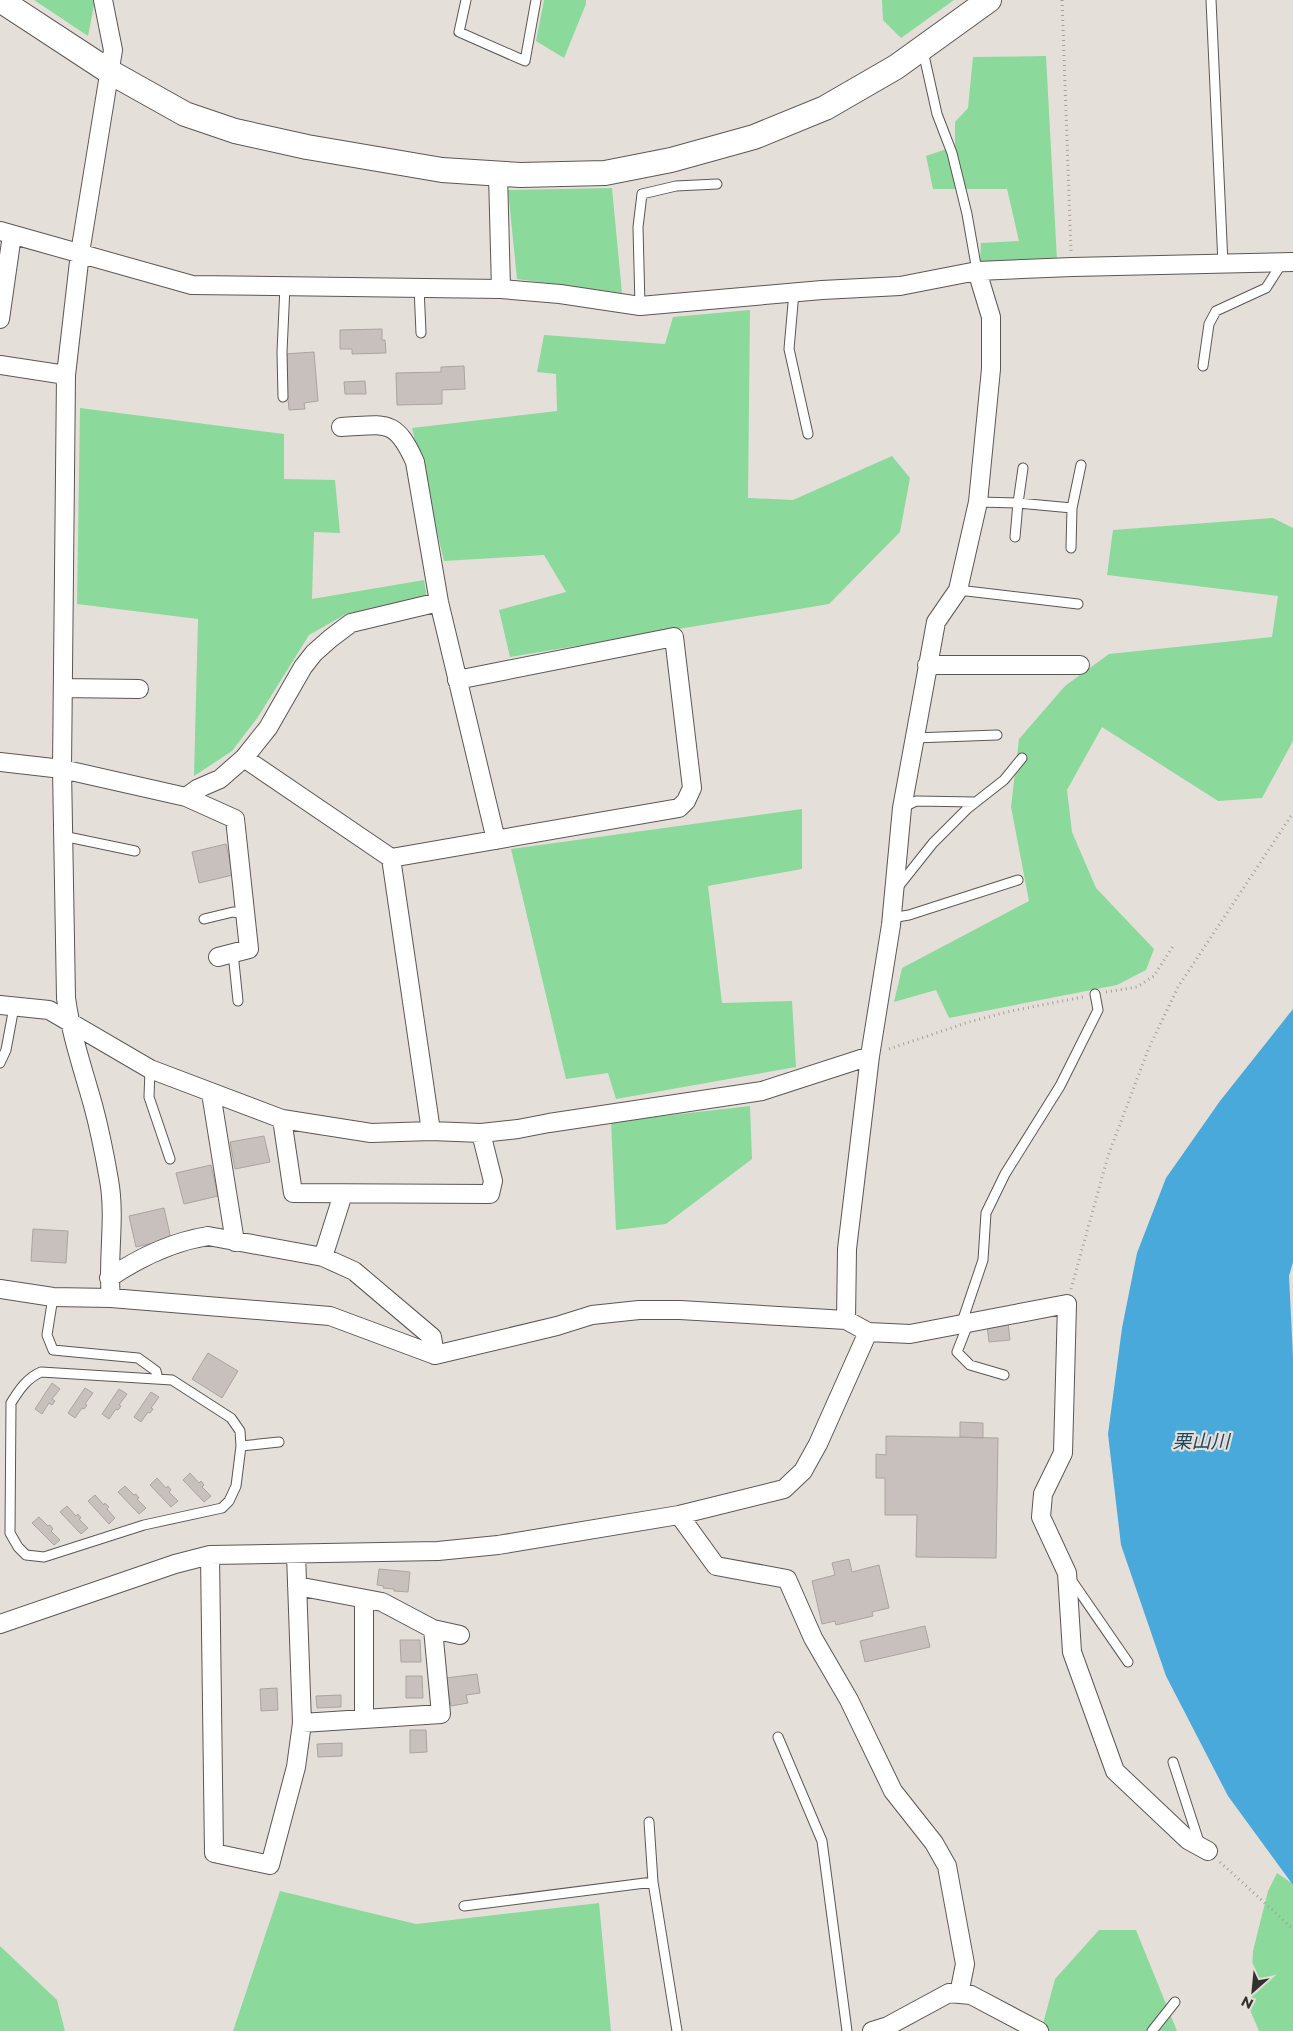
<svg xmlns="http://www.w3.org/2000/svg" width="1293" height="2031" font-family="Montserrat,'Noto Sans JP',sans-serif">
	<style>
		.green { fill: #8cd99c }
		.water { fill: #49a9db }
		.building { fill: #c7c0bd; stroke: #aba4a1 }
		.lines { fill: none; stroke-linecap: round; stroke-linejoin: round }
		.lane-casing { stroke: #5c5754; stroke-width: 11 }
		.street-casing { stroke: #5c5754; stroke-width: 20 }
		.secondary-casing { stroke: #5c5754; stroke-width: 26 }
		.path { stroke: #a4a09c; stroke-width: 3; stroke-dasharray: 1 4; stroke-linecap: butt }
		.lane { stroke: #fff; stroke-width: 9 }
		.street { stroke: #fff; stroke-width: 18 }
		.secondary { stroke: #fff; stroke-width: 24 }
		.labels { text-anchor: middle; stroke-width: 4.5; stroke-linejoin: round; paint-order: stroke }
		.water-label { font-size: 19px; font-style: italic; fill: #1f475d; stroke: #e5dfda }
	</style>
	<rect width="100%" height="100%" fill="#e5dfda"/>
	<path class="green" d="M34 0H95L88 36Z
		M544 0H586V4L564 58 536 41Z
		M882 0H954L901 38 883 20Z
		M1046 56 1057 260 980 262 981 243 1019 241 1007 189H933L926 156 955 146V122L968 108 973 57Z
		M612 188 622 293 517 279 508 190Z
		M750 310 748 498 793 500 892 456 910 478 900 532 829 604 510 657 499 610 566 592 544 555 444 561 412 428 557 411 556 374 537 372 544 335 665 344 673 317Z
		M80 408 284 434V479L335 480 340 533 314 532 312 599 424 580 427 598 346 614 309 635 258 717 232 751 194 776 198 619 77 604Z
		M1273 518 1293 528V741L1262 798 1218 801 1102 727 1067 790 1072 832 1096 888 1154 949 1146 970 1117 985 949 1018 936 990 894 1002 902 968 1029 901 1011 807 1019 739 1065 686 1109 654 1272 637 1278 596 1107 575 1113 530Z
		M802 809V869L708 886 722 1003 792 1001 796 1067 616 1099 608 1073 566 1079 511 849Z
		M750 1106 752 1159 666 1224 616 1230 611 1122Z
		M1277 1873 1293 1884V2031H1259L1250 2010 1253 1951 1268 1891Z
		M280 1891 416 1924 599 1903 611 2031H233Z
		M1099 1930H1136L1177 2031H1041L1055 1979Z
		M0 1946 57 2000 65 2031H0Z"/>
	<path class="water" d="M1293 1009V1262L1289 1276 1293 1357V1885L1228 1796 1166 1676 1121 1545 1108 1434 1122 1328 1137 1253 1166 1178 1220 1101Z"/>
	<path class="building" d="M382 329V340H385L386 353 352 354V349H340V330Z
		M314 352 318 401 304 403 305 409 289 410 284 354Z
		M464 366 465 389 442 390V404L397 405 396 373 441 372V367Z
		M365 381 366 394H345L344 382Z
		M226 844 233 875 199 883 192 852Z
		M264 1136 270 1162 235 1169 230 1142Z
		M211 1165 218 1196 184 1204 176 1173Z
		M164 1208 171 1239 136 1247 129 1216Z
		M33 1229 68 1231 66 1263 31 1261Z
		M1008 1323 1010 1340 989 1342 987 1325Z
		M208 1353 238 1371 222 1398 192 1379Z
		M52 1383 60 1389 52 1399 55 1401 52 1405 49 1403 42 1414 35 1409Z
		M85 1388 93 1393 85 1404 87 1405 84 1409 82 1408 75 1418 68 1413Z
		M119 1389 127 1394 119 1405 121 1406 118 1410 116 1409 109 1419 102 1414Z
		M151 1392 159 1397 151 1408 153 1409 150 1413 148 1412 141 1422 134 1417Z
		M960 1422 983 1423V1438L960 1437Z
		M886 1436 998 1438 996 1558 916 1557 917 1515H885V1478H876V1454L886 1455Z
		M190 1473 199 1483 201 1481 204 1485 202 1487 211 1496 204 1502 183 1480Z
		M157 1478 166 1488 168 1486 171 1490 169 1492 178 1501 171 1507 150 1485Z
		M125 1486 134 1495 136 1494 139 1498 137 1499 146 1508 139 1514 118 1492Z
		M95 1495 104 1505 105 1503 109 1507 107 1509 115 1518 109 1524 88 1501Z
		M67 1506 76 1516 78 1514 81 1518 79 1519 88 1528 81 1534 60 1512Z
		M39 1517 48 1526 50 1525 53 1529 51 1531 60 1540 54 1545 32 1523Z
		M849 1559 852 1572 879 1565 889 1608 872 1612 873 1616 836 1625 835 1621 822 1624 812 1581 835 1575 832 1563Z
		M379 1569 410 1572 408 1592 394 1591V1589L383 1588 384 1586 377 1585Z
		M925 1626 930 1647 865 1662 860 1641Z
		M400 1640H420L421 1662H401Z
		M477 1674 480 1693 466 1695 468 1703 451 1706 446 1678Z
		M406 1676H422L423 1698H406Z
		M277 1688 278 1710 261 1711 260 1689Z
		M341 1695V1707L317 1708 316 1696Z
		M410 1730H426L427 1752 410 1753Z
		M342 1743V1756L318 1757 317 1744Z"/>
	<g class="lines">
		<g class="lane-casing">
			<path id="lane" d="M466 0 459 32 525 61 536 0
				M1211 0 1223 264
				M923 51 937 114 952 153 967 214 977 271
				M419 287 421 333
				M794 292 789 349 808 434
				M640 306 638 227 642 194 676 186 717 184
				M1203 366 1209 324 1216 311 1266 288 1282 263
				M283 397 282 352 285 286
				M978 502 1018 503 1072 508
				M1015 537 1018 503 1023 468
				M1071 548 1072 508 1081 465
				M958 590 1078 604
				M914 738 997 735
				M902 808 916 801 976 802
				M63 836 135 851
				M898 887 933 843 967 809 1004 780 1022 758
				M891 918 909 915 1018 880
				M204 919 233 912 245 914
				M233 953 238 1001
				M0 1063 6 1050 14 1007
				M150 1069 149 1097 170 1159
				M53 1297 47 1335 53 1350 138 1358 156 1371 158 1379
				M968 1324 957 1352 970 1365 1004 1375
				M961 1325 983 1260 986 1213 1005 1174 1060 1086 1098 1010 1095 994
				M41 1372 172 1380 231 1418 240 1431 241 1446 236 1486 229 1501 222 1508 144 1525 44 1557 26 1555 18 1547 10 1533 11 1403C19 1390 27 1378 41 1372Z
				M241 1446 279 1442
				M1070 1578 1128 1662
				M778 1737 822 1841 847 2031
				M1173 1762 1200 1845
				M649 1822 653 1882 677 2031
				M464 1906 653 1882
				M1152 2031 1175 2002"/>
		</g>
		<g class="street-casing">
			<path id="street" d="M103 0 113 50 80 253 66 375 62 769 66 998C71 1035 83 1069 93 1105 99 1127 105 1157 109 1180 116 1219 107 1259 111 1298
				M498 174 501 289
				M0 231 192 285 501 289 560 294 640 306 822 290 900 286 977 271 1072 267 1293 262
				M0 319 12 235
				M0 365 66 375
				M341 427C385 425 395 417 415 462L439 602 496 840
				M927 665H1080
				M63 688 139 689
				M244 758 391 858 679 808 686 801 692 788 674 637 457 680
				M0 762 62 769 186 797 235 819 249 949 218 957
				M186 797 197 789 220 779 244 758 268 728 303 667 314 653 331 638 351 623 439 602
				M391 858 431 1131
				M0 1005 49 1010 150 1069 282 1119 371 1133 431 1131 481 1133 518 1129 549 1123 762 1091 870 1056
				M211 1093 235 1242
				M282 1119 293 1193 490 1194 493 1181 481 1133
				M323 1257 343 1194
				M109 1278C140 1257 171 1242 208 1236L323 1257 354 1271 432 1337 435 1355
				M0 1289 53 1297 111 1298 330 1316 435 1355 557 1326 592 1315 639 1310H680L846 1320 868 1332 910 1334 1067 1304 1063 1453 1043 1494 1041 1517 1067 1573 1072 1652 1115 1771 1188 1840 1208 1851
				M846 1320 847 1249 870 1056 891 925 902 808 936 622 958 590 978 502 991 369V317L977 271
				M679 1515 716 1566 787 1579 813 1638 849 1700 893 1791 934 1843 947 1866 965 1964 959 1994
				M210 1555 214 1853 270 1865 296 1767 302 1723 296 1554
				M297 1586 382 1602 433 1629 460 1635
				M0 1624 175 1564 210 1555 438 1551 498 1545 679 1515 784 1489 803 1471 818 1444 868 1332
				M364 1719V1599
				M302 1723 441 1714 433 1629
				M872 2031 888 2026 949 1993 971 1995 1039 2031"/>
		</g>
		<g class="secondary-casing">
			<path id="secondary" d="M0 0 110 72 185 114 235 131 307 147 442 170 520 175 605 173 671 160 754 137 825 108 896 67 989 0"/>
		</g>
		<path class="path" d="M1062 0 1071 251
			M1106 992 1137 987 1154 976 1173 946
			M889 1049 969 1022 1011 1011 1083 997
			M1071 1289 1108 1156 1148 1050 1178 987 1293 813
			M1220 1862 1293 1929"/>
		<use href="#lane" class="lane"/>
		<use href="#street" class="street"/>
		<use href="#secondary" class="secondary"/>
	</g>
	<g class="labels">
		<g class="water-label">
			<text x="1201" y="1448">栗山川</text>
		</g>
	</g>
	<g transform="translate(1253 1991) rotate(207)" stroke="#e5dfda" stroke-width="4" paint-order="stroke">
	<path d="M0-4L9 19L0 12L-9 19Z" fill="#33312f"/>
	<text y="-8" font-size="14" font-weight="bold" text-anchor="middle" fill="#33312f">N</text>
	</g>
</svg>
